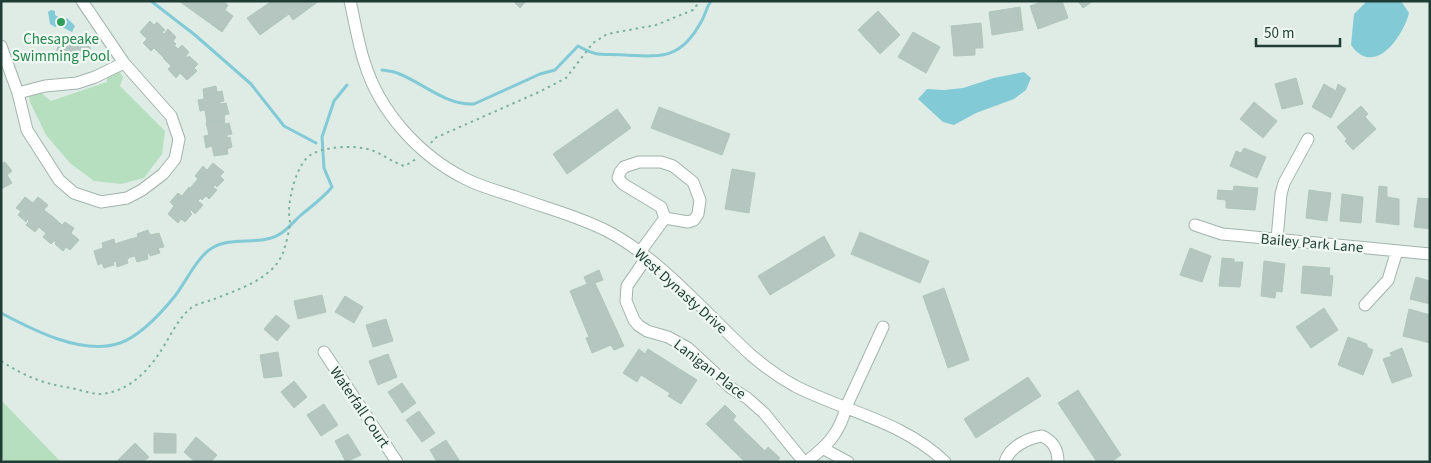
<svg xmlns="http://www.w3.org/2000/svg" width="1431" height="463" font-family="'Source Sans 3',sans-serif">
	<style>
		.green { fill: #b6dfc0 }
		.water { fill: #82cad6 }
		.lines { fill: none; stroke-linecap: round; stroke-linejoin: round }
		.stream { stroke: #82cad6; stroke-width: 3 }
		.building { fill: #b4c6bf; stroke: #b1c6bd }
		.street-casing { stroke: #a2b4ad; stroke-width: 13 }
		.path { stroke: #7db2a0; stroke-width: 2; stroke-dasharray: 2.5 4; stroke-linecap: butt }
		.street { stroke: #fff; stroke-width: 11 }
		.leisure-dot { fill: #2e9e5b; stroke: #f0f8f4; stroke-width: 2 }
		.labels { text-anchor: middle; stroke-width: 4.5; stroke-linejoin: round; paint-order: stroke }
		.leisure-label { font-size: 15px; fill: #27864d; stroke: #f0f8f4 }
		.street-label { font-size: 15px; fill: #1f3d34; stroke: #f0f8f4 }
	</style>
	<rect width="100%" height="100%" fill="#dfece6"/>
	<path class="green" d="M120 72 123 77 120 86 165 131 162 154 144 178 121 184 94 181 70 163 46 135 30 102 29 96 39 91 51 101 107 82V77Z
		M1 400 61 462H5L1 457Z"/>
	<path class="water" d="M1367 1H1401L1409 13C1403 37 1374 78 1351 45L1354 14Z
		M51 10 55 11V15L64 20 67 18 75 26 72 32 58 25 55 27 50 24 48 12Z
		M1024 72 1031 78 1026 90 1014 99 976 113 954 125 943 122 918 99 927 89 944 90 963 88 994 78Z"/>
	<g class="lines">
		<path class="stream" d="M151 1 195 35 251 84 284 126 316 143
			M382 70C387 71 393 71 397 73 422 82 446 106 474 104L540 74 555 70 578 46C599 58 603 53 626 55 662 57 681 59 701 22 705 16 706 8 711 1
			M1 313C33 330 83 356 120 343 140 336 162 312 175 296 185 283 198 256 212 248 228 238 250 243 267 239 283 236 290 225 301 215 312 206 323 198 332 187L324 168 322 137 334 101 347 85"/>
	</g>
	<path class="building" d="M179 1H222L228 5 225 10 233 16 222 32Z
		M272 1H319L293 20 289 14 260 35 247 18Z
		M513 1H526L520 8Z
		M1044 1H1062L1068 18 1038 29 1030 6Z
		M1078 1H1093L1083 8Z
		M1020 7 1023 30 992 35 989 12Z
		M878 11 900 35 880 54 858 30Z
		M150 21 154 25 157 22 165 30 162 32 164 34 168 29 176 37 173 41 176 44 163 57 154 48 151 51 143 43 147 39 140 32Z
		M981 23 983 48H975V55L954 56 951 26Z
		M913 32 940 47 926 73 898 57Z
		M62 36 73 41 82 36 91 49 74 60 56 52Z
		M182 45 189 52 186 56 187 58 189 56 198 64 194 68 197 71 187 80 180 73 176 78 168 69 171 66 163 58 175 46 178 49Z
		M1296 78 1303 104 1282 109 1275 84Z
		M1324 84 1336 91 1338 84 1346 89 1331 118 1312 107Z
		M216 86 217 92 222 91 224 101 220 102V104L226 103 229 114 224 115 225 120 207 123 205 110 200 111 198 100 204 99 203 89Z
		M1254 102 1277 121 1263 138 1240 119Z
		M1361 106 1368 114 1365 117 1376 129 1353 150 1345 141 1347 139 1337 127Z
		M659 107 730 134 722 155 651 128Z
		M617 109 631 128 567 174 553 154Z
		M224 120 225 124 229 123 232 134 227 135V138L230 137 232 147 227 149 228 154 214 156 212 146 206 148 204 136 209 135 206 123Z
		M1244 148 1266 157 1257 178 1230 166 1236 151 1241 153Z
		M5 162 12 171 7 175 12 183 1 189V164Z
		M213 163 224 172 220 176 224 180 217 187 215 185 213 187 217 190 209 199 206 196 202 200 190 188 198 179 195 176 203 166 207 170Z
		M732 169 755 173 749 213 725 209Z
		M1234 186 1258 188 1255 210 1226 208V200L1217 199 1218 190 1233 191Z
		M1379 186 1387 187V197L1399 199V225L1376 222Z
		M189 187 201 198 198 201 203 205 195 214 191 210 190 212 192 214 185 222 181 219 178 223 168 214 174 206 170 202 178 193 182 196Z
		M1309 190 1331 193 1327 221 1306 218Z
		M1342 194 1363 197 1361 223 1340 221Z
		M25 197 33 203 38 197 48 205 44 210 53 217 42 230 39 227 35 232 26 225 29 221 27 219 26 222 18 215 21 211 16 208Z
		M1418 198 1430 199V229L1414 227Z
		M53 217 62 225 65 222 74 228 71 233 79 240 70 250 66 247 63 251 55 244 56 242 54 241 51 244 43 237 46 233 42 230Z
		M148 230 150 235 159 233 164 247 158 248 160 253 150 256 149 253 147 254 148 259 137 262 135 256 131 257 127 240 138 237 137 234Z
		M860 232 929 261 920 283 851 254Z
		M824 236 835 256 770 295 758 276Z
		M114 239 115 244 127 240 131 257 127 259 128 263 117 267 116 261 113 262 114 265 104 268 102 263 98 265 94 251 103 248 102 243Z
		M1190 248 1211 256 1202 282 1180 275Z
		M1222 258 1234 259V262H1243L1240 287 1219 286Z
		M1264 261 1285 264 1282 292 1276 291 1275 298 1261 296Z
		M1303 266 1330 268 1329 275 1333 276 1331 296 1301 293Z
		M599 270 603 280 595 283 624 346 614 350 611 345 592 353 586 338 589 337 570 291 587 284 584 277Z
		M1416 277 1430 281V304L1410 299Z
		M944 288 969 360 948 368 923 296Z
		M322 295 326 312 298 319 294 301Z
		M345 296 363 307 354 323 335 312Z
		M1324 308 1338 330 1311 348 1296 327Z
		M1409 309 1430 315V343L1403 336Z
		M276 315 290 326 277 341 264 329Z
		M386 319 393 341 373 347 366 325Z
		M1348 337 1367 344V347L1373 350 1363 375 1338 365Z
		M1402 348 1412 376 1392 383 1383 359 1392 356 1390 353Z
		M639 349 645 354 648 349 697 380 681 404 668 396 670 393 641 375 637 382 623 373Z
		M278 352 282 376 264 378 260 355Z
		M388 354 397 377 378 385 369 361Z
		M1028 377 1041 396 976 438 964 419Z
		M294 381 307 397 294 408 281 392Z
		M402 383 416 403 402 413 388 392Z
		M1078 390 1121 455 1111 462H1097L1058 403Z
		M324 404 338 425 321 436 307 415Z
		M725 405 736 416 733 420 765 451 768 447 780 458 776 462H745L706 424Z
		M419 411 435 433 422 442 406 420Z
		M154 433 176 434V453H154Z
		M348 434 361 455 346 462 335 441Z
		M196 437 217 455 211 462H195L184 452Z
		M446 440 459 460 457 462H437L430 450Z
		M135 443 149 457 143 462H120L118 460Z"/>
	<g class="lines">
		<g class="street-casing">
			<path id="street" d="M350 1C355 22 358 44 365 64 380 112 419 155 464 178 479 186 497 191 513 196 545 208 579 216 609 232 663 261 706 314 751 355 765 367 779 377 795 386 844 411 904 422 945 462
				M1 46 18 93 27 130 59 180 74 193 101 202 127 198 142 190 163 174 175 159 179 139 171 116 124 63 82 1
				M18 93 45 86 77 83 95 77 124 63
				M1195 225 1222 234 1244 236 1430 254
				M1277 239 1281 194 1284 183 1308 139
				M640 252 665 218 688 222 694 220 698 214 700 200 693 182 673 166 661 162H639L624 167 620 172 618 178 623 184 661 207 665 218
				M647 257 627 286 626 301 634 320 638 325 647 331 668 337 688 348 731 388 747 398 764 413 804 462
				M1365 305 1388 280 1397 251
				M324 352 397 462
				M824 449 848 462
				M806 462C827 446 840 433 846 407L883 327
				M1005 462C1009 447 1028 438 1042 436 1053 441 1058 449 1058 462"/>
		</g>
		<path class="path" d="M431 143 435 138 539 92 566 78 593 43 607 34 656 25 693 10 700 1
			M1 361C24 376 44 384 71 388 81 390 91 394 101 394 125 392 143 376 156 358 168 342 176 320 191 308 196 304 205 302 212 300 236 290 272 280 283 253 286 244 289 232 290 223 290 220 289 216 289 212 289 196 297 162 312 154 327 146 355 145 371 150 383 154 393 163 405 166L416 159"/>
		<use href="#street" class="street"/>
	</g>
	<circle class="leisure-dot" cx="61" cy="22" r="5"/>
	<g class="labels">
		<g class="leisure-label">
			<text x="61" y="44">Chesapeake<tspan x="61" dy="17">Swimming Pool</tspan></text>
		</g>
		<g class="street-label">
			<text transform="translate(1312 243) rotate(5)" y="5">Bailey Park Lane</text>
			<text transform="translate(681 291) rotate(42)" y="5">West Dynasty Drive</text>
			<text transform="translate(710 369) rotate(38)" y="5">Lanigan Place</text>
			<text transform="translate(360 407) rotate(56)" y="5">Waterfall Court</text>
		</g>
	</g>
	<rect width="1431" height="463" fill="none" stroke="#1f3d34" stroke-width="5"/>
	<path d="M1256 38v8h84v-8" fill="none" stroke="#1f3d34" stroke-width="2.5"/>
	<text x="1264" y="38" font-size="15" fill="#1f3d34" stroke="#f0f8f4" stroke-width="4" paint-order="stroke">50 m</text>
</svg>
